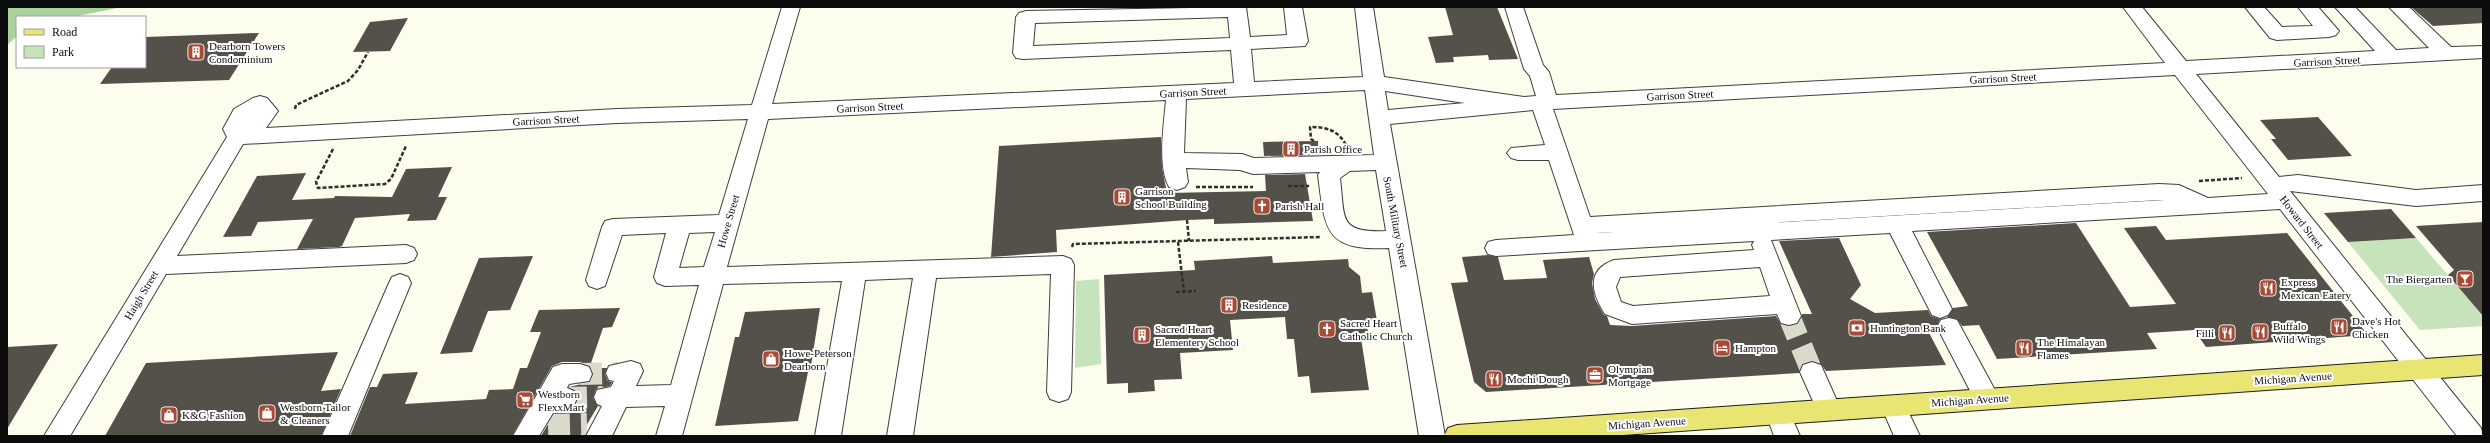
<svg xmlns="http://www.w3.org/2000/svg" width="2490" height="443" font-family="Georgia,serif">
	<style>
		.green { fill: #c7e3bb }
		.forest { fill: #a9d29c }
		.building { fill: #54504a }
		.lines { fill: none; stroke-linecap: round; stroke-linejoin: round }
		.minor-tunnel { stroke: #d9d9cc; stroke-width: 22; stroke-dasharray: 22 11; stroke-linecap: butt }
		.minor-casing { stroke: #3f3f3f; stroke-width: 2 }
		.major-casing { stroke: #1d1d1d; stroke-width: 2 }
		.path { stroke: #2e2e2e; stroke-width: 2.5; stroke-dasharray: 4 2; stroke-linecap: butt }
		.minor { fill: #fff; fill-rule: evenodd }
		.major { fill: #e8e572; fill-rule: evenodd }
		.labels { text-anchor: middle; stroke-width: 4; stroke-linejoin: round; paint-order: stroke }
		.poi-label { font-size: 11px; fill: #0c0c0c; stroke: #fff; text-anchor: start }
		.street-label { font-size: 11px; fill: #0c0c0c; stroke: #fff }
	</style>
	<rect width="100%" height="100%" fill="#fdfdee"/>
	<path class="green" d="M2416 238 2483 316V326L2420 330 2348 242Z
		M1099 279 1101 364 1075 368 1076 281Z"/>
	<path class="forest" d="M7 7H122L73 17H17V36L7 45Z"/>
	<path class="building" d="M1445 7H1497L1518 59 1489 60 1488 55 1453 57 1454 62 1436 63 1428 37 1453 35Z
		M2411 7H2483V23L2433 26Z
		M408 18 390 51 353 52 370 22Z
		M259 33 229 80 100 84 112 67H145V37Z
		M2318 117 2352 156 2288 160 2271 139H2276L2260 120Z
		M1161 137 1162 168 1167 193 1266 191 1265 175 1305 174 1313 221 1214 224V219L1187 220 1056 230 1057 252 991 257 999 146Z
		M1318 141 1319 155 1264 156 1263 142Z
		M452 167 438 197H447L436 220 407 221 410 214 355 218 342 246 339 247 297 249 313 219 258 222 251 236 223 237 257 176 306 173 292 200 334 198 335 196 392 197 406 169Z
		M2391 209 2416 238 2348 242 2324 213Z
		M2483 222V316L2448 275 2454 270 2416 226Z
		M2076 223 2130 307 2176 304 2124 228 2156 226 2166 240 2287 233 2368 335 2206 347 2194 330 2147 333 2157 349 1997 359 1979 325 1962 326 1957 319 1947 317 1953 308 1968 306 1927 232Z
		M1839 238 1861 285 1850 299 1875 313 1928 310 1931 316 1940 319 1936 329H1927L1946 365 1826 371 1821 364 1812 361 1802 364 1799 373 1486 392 1474 382 1451 283 1468 282 1462 257 1488 255 1498 257 1504 280 1547 278 1543 260 1589 257 1594 274 1592 283 1595 299 1604 315 1607 316 1610 325 1632 326 1776 316 1781 324 1789 326 1798 324 1802 314H1812L1779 241Z
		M533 256 510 310 488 311 472 352 440 354 479 258Z
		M1272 256 1273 263 1348 259 1349 267 1360 276 1362 293 1372 292 1377 321H1366L1369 337 1361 338 1369 390 1311 393 1309 376 1298 377 1294 339H1287L1285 317 1230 320 1233 350 1180 353 1182 379 1154 380 1155 391 1128 393V383L1107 384 1104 275 1195 270 1194 261Z
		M620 308 612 327 603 328 590 366 580 362H562L552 366 512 436H350L370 387H377L383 374 418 372 405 404 486 399 489 390 513 389 520 368H527L541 332H530L539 310Z
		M820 308 810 372H808L798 421 715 426 735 337H739L745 312Z
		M58 344 7 429V347Z
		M338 352 321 391 341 389 321 436H105L146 363Z
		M591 368H607L605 374 608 381 612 382 610 386 596 389 593 398 598 406 580 436H541L557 409 575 406 578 397 575 390 569 387 590 382 593 375Z"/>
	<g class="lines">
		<path class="minor-tunnel" d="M1789 316 1812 372
			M580 374 618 373
			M565 398 603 397
			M548 425 587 424"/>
		<g class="minor-casing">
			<path id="minor" d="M782 7H800L772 104 1234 83 1231 50 1023 59 1016 58 1013 53 1016 17 1019 13 1026 11 1246 7 1250 37 1287 35 1284 7H1302L1308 41 1305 46 1251 49 1254 82 1363 77 1355 7H1373L1384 77 1524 97 1536 96 1530 76 1524 69 1505 7H1523L1543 65 1549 72 1556 95 2165 63 2123 7H2142L2186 61 2375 51 2335 7H2355L2396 50 2429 48 2389 7H2409L2451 47 2483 46V58L2196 74 2279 177 2298 175 2416 190 2483 185V201L2416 206 2290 191 2481 428 2483 436H2457L2280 209 1912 231 1952 309 1948 315 1940 318 1932 315 1890 233 1771 240 1801 316 1797 323 1789 325 1781 323 1777 314 1632 324 1605 314C1592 294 1585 270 1614 260L1754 250 1752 245 1754 241 1496 256 1488 254 1485 248 1488 242 1496 240 1574 235 1549 160H1518L1511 158 1507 153 1511 148 1545 145 1533 110 1390 124 1445 436H1419L1389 248C1325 251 1325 231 1318 175L1320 172 1253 174 1240 170 1186 168 1188 182 1185 187 1177 190 1169 187C1157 166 1164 124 1166 100L768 119 727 267 1063 256 1071 259 1074 265 1071 392 1068 399 1059 402 1050 399 1047 392 1051 274 936 278 913 436H887L913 278 865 280 841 436H815L842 281 723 284 682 436H656L665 406 626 407 612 436H586L602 406 597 404 594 397 597 390 611 387 614 381 609 380 606 373 609 366 631 361 640 364 643 371 636 386 671 385 699 285 665 286 657 283 654 277 666 233 622 235 605 286 597 289 589 286 586 280 602 227 605 221 613 219 719 215 748 119 617 123 243 144 177 256 406 245 414 248 417 254 414 260 406 263 166 274 70 436H44L227 137 223 129 234 109 253 98 260 96 267 98 278 111 266 128 617 109 752 105ZM1228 17 1230 38 1033 46 1035 23ZM2175 75 2268 194 2208 198 2179 185 2159 184 1590 217 1553 109ZM1365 90 1374 155 1254 158 1242 154 1184 153 1186 99ZM1385 91 1465 103 1388 110ZM1376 170 1386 231C1338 233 1345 219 1340 178L1350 171ZM2159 200H2165L1596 233ZM715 232 704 267 679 268 689 233ZM1760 267 1770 296 1633 306 1621 302 1616 287 1620 277Z
				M2245 7H2264L2282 27 2313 26 2298 7H2318L2339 31 2336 35 2329 37 2277 40 2270 38Z
				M400 274 408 277 411 283 348 436H322L389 283 392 277Z
				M1949 318 1957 320 1996 392 1999 399 1996 406 1987 409 1978 406 1937 327 1941 320Z
				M1812 362 1821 365 1841 410 1838 417 1829 420 1820 417 1800 372 1803 365Z
				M562 364H580L589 367 592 374 589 381 569 384 567 388 574 391 577 398 574 405 556 408 539 436H513L553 367Z
				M1893 396 1902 399 1920 436H1894L1881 406 1884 399Z
				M1778 404 1787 407 1800 436H1774L1766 414 1769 407Z"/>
		</g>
		<g class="major-casing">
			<path id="major" d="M2483 355V375L1609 436H1444L1448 428 1457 425Z"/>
		</g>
		<path class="path" d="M295 109 296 105 348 81 358 70 368 52
			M1314 141 1311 139 1310 127C1326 127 1338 130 1346 145
			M333 149 316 182 318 188 385 184 391 179 406 146
			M2199 181 2242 178
			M1288 186H1309
			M1196 187H1253
			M1187 220 1189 241
			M1178 242 1184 292
			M1072 247 1073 244 1321 237
			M1176 292 1196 291"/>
		<use href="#minor" class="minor"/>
		<use href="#major" class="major"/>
	</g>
	<defs>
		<g id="building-square" transform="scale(0.9)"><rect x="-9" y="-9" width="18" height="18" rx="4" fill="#ac4935" stroke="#fff"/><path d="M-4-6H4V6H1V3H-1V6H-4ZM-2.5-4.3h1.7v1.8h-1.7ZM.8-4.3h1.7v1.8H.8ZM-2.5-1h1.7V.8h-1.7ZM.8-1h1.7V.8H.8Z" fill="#fff"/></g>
		<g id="church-square" transform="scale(0.9)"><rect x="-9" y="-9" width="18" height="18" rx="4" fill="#ac4935" stroke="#fff"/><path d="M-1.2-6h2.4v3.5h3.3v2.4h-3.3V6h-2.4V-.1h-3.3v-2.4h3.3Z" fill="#fff"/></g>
		<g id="bar-square" transform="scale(0.9)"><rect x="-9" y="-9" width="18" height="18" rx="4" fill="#ac4935" stroke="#fff"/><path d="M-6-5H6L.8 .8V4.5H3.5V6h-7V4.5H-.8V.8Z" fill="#fff"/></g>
		<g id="restaurant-square" transform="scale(0.9)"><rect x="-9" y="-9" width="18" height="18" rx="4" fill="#ac4935" stroke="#fff"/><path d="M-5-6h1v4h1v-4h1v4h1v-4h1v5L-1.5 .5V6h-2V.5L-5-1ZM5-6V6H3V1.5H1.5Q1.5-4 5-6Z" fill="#fff"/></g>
		<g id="bank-square" transform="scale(0.9)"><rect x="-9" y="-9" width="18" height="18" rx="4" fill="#ac4935" stroke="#fff"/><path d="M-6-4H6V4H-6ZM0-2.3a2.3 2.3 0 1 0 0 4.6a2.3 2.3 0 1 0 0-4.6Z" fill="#fff"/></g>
		<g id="hotel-square" transform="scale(0.9)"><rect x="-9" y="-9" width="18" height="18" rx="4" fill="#ac4935" stroke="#fff"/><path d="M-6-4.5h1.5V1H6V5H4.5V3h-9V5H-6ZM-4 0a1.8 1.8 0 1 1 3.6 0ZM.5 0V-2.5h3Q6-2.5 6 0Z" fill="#fff"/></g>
		<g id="shop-square" transform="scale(0.9)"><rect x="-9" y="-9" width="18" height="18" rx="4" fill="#ac4935" stroke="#fff"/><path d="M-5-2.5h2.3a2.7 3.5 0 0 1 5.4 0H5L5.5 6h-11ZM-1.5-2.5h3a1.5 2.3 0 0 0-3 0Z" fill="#fff"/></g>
		<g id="office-square" transform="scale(0.9)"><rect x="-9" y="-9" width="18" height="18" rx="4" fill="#ac4935" stroke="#fff"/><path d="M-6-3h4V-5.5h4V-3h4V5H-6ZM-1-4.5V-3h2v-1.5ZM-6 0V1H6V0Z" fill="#fff"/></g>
		<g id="supermarket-square" transform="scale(0.9)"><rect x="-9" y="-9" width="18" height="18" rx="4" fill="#ac4935" stroke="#fff"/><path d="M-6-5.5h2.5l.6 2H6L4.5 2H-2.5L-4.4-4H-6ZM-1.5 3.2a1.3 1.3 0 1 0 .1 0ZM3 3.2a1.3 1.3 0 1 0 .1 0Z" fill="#fff"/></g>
	</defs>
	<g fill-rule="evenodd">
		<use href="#building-square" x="196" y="52"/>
		<use href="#building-square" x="1291" y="149"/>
		<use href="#building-square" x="1122" y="197"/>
		<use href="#church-square" x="1262" y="206"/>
		<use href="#bar-square" x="2465" y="279"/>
		<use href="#restaurant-square" x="2268" y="288"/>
		<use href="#building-square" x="1229" y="305"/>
		<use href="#restaurant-square" x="2339" y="327"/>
		<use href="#bank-square" x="1857" y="328"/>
		<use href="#church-square" x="1327" y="329"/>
		<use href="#restaurant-square" x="2260" y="332"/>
		<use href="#restaurant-square" x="2227" y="333"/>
		<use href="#building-square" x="1142" y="335"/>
		<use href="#hotel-square" x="1722" y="348"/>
		<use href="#restaurant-square" x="2024" y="348"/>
		<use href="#shop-square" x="771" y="359"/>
		<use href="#office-square" x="1595" y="375"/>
		<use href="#restaurant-square" x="1494" y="379"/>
		<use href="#supermarket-square" x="525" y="400"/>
		<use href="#shop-square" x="267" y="413"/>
		<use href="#shop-square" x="169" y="415"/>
	</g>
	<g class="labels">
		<g class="poi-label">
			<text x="209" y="50">Dearborn Towers<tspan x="209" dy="13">Condominium</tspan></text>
			<text x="1304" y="153">Parish Office</text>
			<text x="1135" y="195">Garrison<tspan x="1135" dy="13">School Building</tspan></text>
			<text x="1275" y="210">Parish Hall</text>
			<text x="2452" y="283" text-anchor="end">The Biergarten</text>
			<text x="2281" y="286">Express<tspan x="2281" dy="13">Mexican Eatery</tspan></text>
			<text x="1242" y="309">Residence</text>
			<text x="2352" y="325">Dave's Hot<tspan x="2352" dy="13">Chicken</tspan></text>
			<text x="1340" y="327">Sacred Heart<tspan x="1340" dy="13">Catholic Church</tspan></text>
			<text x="2273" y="330">Buffalo<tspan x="2273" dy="13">Wild Wings</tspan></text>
			<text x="1870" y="332">Huntington Bank</text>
			<text x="1155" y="333">Sacred Heart<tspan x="1155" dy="13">Elementery School</tspan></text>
			<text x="2214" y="337" text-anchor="end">Filli</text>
			<text x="2037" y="346">The Himalayan<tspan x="2037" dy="13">Flames</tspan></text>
			<text x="1735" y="352">Hampton</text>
			<text x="784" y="357">Howe-Peterson<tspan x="784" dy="13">Dearborn</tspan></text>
			<text x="1608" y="373">Olympian<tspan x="1608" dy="13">Mortgage</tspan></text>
			<text x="1507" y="383">Mochi Dough</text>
			<text x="538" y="398">Westborn<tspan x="538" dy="13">FlexxMart</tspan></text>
			<text x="280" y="411">Westborn Tailor<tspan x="280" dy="13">&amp; Cleaners</tspan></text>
			<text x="182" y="419">K&amp;G Fashion</text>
		</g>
		<g class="street-label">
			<text transform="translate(2327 61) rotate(-3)" y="4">Garrison Street</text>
			<text transform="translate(2003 78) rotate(-3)" y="4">Garrison Street</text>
			<text transform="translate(1193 92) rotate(-3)" y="4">Garrison Street</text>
			<text transform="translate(1680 95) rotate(-3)" y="4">Garrison Street</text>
			<text transform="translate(870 107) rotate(-3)" y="4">Garrison Street</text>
			<text transform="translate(546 120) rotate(-3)" y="4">Garrison Street</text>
			<text transform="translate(728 221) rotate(-74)" y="4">Howe Street</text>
			<text transform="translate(1396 222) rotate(79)" y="4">South Military Street</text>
			<text transform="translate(2302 222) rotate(52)" y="4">Howard Street</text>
			<text transform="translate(141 295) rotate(-59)" y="4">Haigh Street</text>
			<text transform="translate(2293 378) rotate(-4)" y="4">Michigan Avenue</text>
			<text transform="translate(1970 400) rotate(-4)" y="4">Michigan Avenue</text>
			<text transform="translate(1647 423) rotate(-4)" y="4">Michigan Avenue</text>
		</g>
	</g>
	<rect width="2490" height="443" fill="none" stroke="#0c0c0c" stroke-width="16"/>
	<rect x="16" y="16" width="130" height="52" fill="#ffffff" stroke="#9e9e9e"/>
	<rect x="24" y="29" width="20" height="6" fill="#e8e572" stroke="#9e9e9e"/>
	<text x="52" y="36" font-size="12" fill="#0c0c0c">Road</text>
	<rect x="24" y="46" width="20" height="12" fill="#c7e3bb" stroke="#9e9e9e"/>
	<text x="52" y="56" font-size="12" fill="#0c0c0c">Park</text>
</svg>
